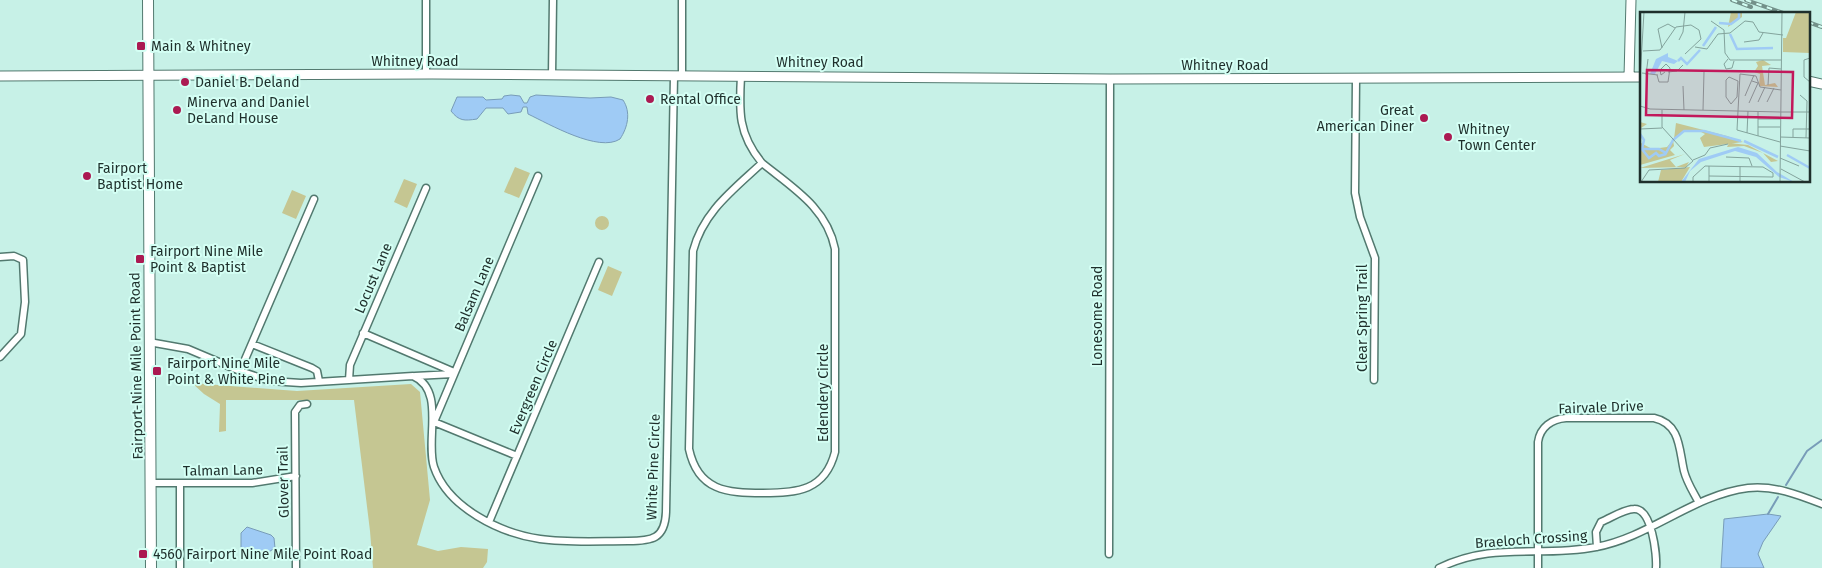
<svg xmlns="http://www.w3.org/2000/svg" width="1822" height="568" font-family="'Fira Sans',sans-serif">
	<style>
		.green { fill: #c5c692 }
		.water { fill: #9fcbf5; stroke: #789cb8 }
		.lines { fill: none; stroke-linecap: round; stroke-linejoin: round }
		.stream { stroke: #789cb8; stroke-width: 2 }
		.street-casing { stroke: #52796f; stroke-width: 9 }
		.secondary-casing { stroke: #52796f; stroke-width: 11 }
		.primary-casing { stroke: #52796f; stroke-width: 12 }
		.street { stroke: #fff; stroke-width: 6 }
		.secondary { stroke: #fff; stroke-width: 9 }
		.primary { stroke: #fff; stroke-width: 10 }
		.rail-casing { stroke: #73918a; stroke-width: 4 }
		.rail { stroke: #d4fff4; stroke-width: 2; stroke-dasharray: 5.5; stroke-linecap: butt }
		.poi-dot { fill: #ab1a52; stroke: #d4fff4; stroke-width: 2 }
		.labels { text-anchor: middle; stroke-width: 4; stroke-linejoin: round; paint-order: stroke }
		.poi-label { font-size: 14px; fill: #1e2f2b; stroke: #d4fff4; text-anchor: start }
		.street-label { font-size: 14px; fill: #1e2f2b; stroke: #d4fff4 }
		.inset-river { fill: none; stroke: #9fcbf5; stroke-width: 2.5 }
		.inset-road { fill: none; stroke: #83a39c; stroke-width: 1 }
		.view { fill: #c2185b; fill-opacity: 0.15; stroke: #c2185b; stroke-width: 2.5 }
		.inset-edge { fill: none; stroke: #1e2f2b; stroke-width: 2.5 }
	</style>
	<rect width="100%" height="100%" fill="#c7f1e7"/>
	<path class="green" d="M515 167 530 173 519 198 504 192Z
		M404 179 417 184 407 208 394 202Z
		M292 190 306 196 296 219 282 213Z
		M595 223a7 7 0 1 1 14 0a7 7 0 1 1-14 0Z
		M608 266 622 272 612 296 598 290Z
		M192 383 297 391 411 384 420 392 430 500 417 545 438 551 461 547 488 549 487 562 483 568H373L370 531 354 400H226V431L219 432 220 404 204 394Z"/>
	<path class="water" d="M511 95 520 96 524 103H527L530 97 536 95 590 98 611 97 623 100C631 112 628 127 620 139 599 153 549 124 528 114L527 107H523L521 112 508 114 503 108H486L477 119C464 121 459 121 451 111L457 97H483L486 100 502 99 504 96Z
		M1768 514 1781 516 1763 542 1758 554 1764 568H1721L1724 519Z
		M247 527 271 535 274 538 275 548 267 553 246 554 241 548V533Z"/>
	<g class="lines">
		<path class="stream" d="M1786 485 1807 451 1822 440
			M1768 514 1778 497"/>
		<g class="street-casing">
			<path id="street" d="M426 74V0
				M552 75 553 0
				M682 76V0
				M741 76C739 111 738 134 762 163
				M1356 79 1355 193 1360 217 1375 258 1374 380
				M762 163C793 188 827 208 835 249V452C825 491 797 493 763 493 727 493 698 491 689 449L693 251C703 212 733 190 762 163Z
				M0 257 14 256 23 260 25 302 21 334 0 357
				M363 333 454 372
				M149 342 188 349 240 371 270 381 301 383 413 376C446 390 425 440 434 467 448 508 500 533 540 539 568 543 599 541 628 541 652 541 665 539 666 512L674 76
				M252 344 312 368 317 371 319 381
				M240 371 314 199
				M415 376 453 374
				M349 380 350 365 426 188
				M517 456 434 422 538 176
				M151 483H252L296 476
				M180 483V568
				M489 522 599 262
				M1597 547 1596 532 1601 522C1611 518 1624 509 1634 509 1652 508 1657 555 1656 568
				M1109 554 1110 79
				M296 568 295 412 300 405 307 404
				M1439 568C1495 541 1539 558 1596 547 1650 537 1693 495 1748 488 1774 485 1799 495 1822 504
				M1538 568V442C1540 427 1552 419 1566 418H1654C1681 424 1679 450 1684 471 1687 483 1694 493 1699 503"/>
		</g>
		<g class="secondary-casing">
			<path id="secondary" d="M0 76 432 74 1110 79 1641 77
				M1629 77 1631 0
				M1808 81 1822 84"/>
		</g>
		<g class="primary-casing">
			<path id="primary" d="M148 0 151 568"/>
		</g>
		<use href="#street" class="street"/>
		<use href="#secondary" class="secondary"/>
		<use href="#primary" class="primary"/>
		<g class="rail-casing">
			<path id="rail" d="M1732 0 1751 7
				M1746 0 1786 14
				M1808 22 1822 27"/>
		</g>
		<use href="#rail" class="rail"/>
	</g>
	<g class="poi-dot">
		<rect x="136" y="41" width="10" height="10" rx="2.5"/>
		<circle cx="185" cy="82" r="5"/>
		<circle cx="650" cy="99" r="5"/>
		<circle cx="177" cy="110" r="5"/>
		<circle cx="1424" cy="118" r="5"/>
		<circle cx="1448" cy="137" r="5"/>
		<circle cx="87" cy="176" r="5"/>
		<rect x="135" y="254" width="10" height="10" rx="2.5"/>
		<rect x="152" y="366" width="10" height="10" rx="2.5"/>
		<rect x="138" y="549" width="10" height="10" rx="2.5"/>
	</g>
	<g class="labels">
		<g class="poi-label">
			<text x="151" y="51">Main &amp; Whitney</text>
			<text x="195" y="87">Daniel B. Deland</text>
			<text x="660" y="104">Rental Office</text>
			<text x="187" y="107">Minerva and Daniel<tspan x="187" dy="16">DeLand House</tspan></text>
			<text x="1414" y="115" text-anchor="end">Great<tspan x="1414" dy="16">American Diner</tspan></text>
			<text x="1458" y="134">Whitney<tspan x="1458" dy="16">Town Center</tspan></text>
			<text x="97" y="173">Fairport<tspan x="97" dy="16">Baptist Home</tspan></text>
			<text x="150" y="256">Fairport Nine Mile<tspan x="150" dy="16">Point &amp; Baptist</tspan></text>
			<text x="167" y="368">Fairport Nine Mile<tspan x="167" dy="16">Point &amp; White Pine</tspan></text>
			<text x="153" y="559">4560 Fairport Nine Mile Point Road</text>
		</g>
		<g class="street-label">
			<text x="415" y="66">Whitney Road</text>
			<text x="820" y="67">Whitney Road</text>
			<text x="1225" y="70">Whitney Road</text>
			<text transform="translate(373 278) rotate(-67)" y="5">Locust Lane</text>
			<text transform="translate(474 294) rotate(-67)" y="5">Balsam Lane</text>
			<text transform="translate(1097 316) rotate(-90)" y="5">Lonesome Road</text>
			<text transform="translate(1362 318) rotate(-90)" y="5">Clear Spring Trail</text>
			<text transform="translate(136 366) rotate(-91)" y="5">Fairport-Nine Mile Point Road</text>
			<text transform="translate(533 387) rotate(-67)" y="5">Evergreen Circle</text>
			<text transform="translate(823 393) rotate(-90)" y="5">Edendery Circle</text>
			<text transform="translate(1601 407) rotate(-2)" y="5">Fairvale Drive</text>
			<text transform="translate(653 467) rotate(-88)" y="5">White Pine Circle</text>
			<text transform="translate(223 470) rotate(-1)" y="5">Talman Lane</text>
			<text transform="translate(283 482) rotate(-91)" y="5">Glover Trail</text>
			<text transform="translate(1531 539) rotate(-4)" y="5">Braeloch Crossing</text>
		</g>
	</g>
	<g transform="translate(1640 12)">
		<rect width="170" height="170" fill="#c7f1e7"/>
		<path d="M91 0H102V5L88 15ZM156 0H170V41L143 40V26H146ZM123 48 131 53 122 54 125 73 135 71 138 75 119 74 120 62 114 60 118 54 116 50ZM0 110 7 112 1 116V131L12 137 27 135 33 128 34 134 30 138 35 143 0 153ZM36 111 87 124 103 130 64 135 60 126 65 122 59 119 42 120 34 127ZM89 131 108 133 138 149 131 150 123 141 104 134 87 135ZM45 142 30 148 36 155 49 150 46 155 0 156ZM50 155 41 170H18L21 158Z" fill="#c5c692"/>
		<path d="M28 41V45L38 49 34 52 22 49 15 62H10L16 47ZM98 135 117 141 137 160 154 170 139 165 116 145 95 139 61 150 50 159 45 170H41L59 147Z" fill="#9fcbf5"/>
		<path class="inset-river" d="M79 11 91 12 99 6V0M90 22 97 37 133 36M63 34 76 15M38 49 41 46 47 52 60 38M0 122 4 128 2 137H19L26 141 33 128 44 119H64L101 129M104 129 138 145M1 136 9 146 16 141 19 144 26 142M147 143 170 156"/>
		<path class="inset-road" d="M71 9 84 18 85 41 90 48H141M18 17 22 36M18 17 28 12 35 16M39 28 43 20 45 0M104 30 119 28 123 21M55 35 67 37 78 22 90 21 105 9 113 10 119 20 143 23M3 39 20 38 36 15 51 13 59 18 61 27 45 42M170 46 164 48V65L170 70M88 47 84 52 86 57 92 56 94 49M28 60 37 59 43 53M2 61 18 63M6 63 8 47M17 63 19 70H28L30 56 26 52 20 58 21 63 25 60M89 65 98 69 97 85 91 92 86 85V68ZM0 67 4 0M128 73 129 56 141 57M43 74 44 98M160 83 167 89 166 126M105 84 114 63M118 90 125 75M127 90 134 76M109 91 118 71 112 69M0 94 10 97 141 100M63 98 64 60M98 99 100 62 116 64 120 75 141 78M98 99 97 118 140 130M141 100H170M118 107H141M118 115H140M0 117 22 116M107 121 108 99M118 124V100M140 125 170 126M153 125V117H170M140 134 170 139M86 145 109 146 112 154M140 146 159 154M53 148 65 143 70 136 88 132M141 157 165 170M1 170 9 158 45 156 53 149 22 115V98M53 170V165L65 154 123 155 133 161V165L69 164M69 170V154M100 170V154M140 170 142 0"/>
		<path class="view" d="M7 58 153 60 152 106 6 103Z"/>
		<rect width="170" height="170" class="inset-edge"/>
	</g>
</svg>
